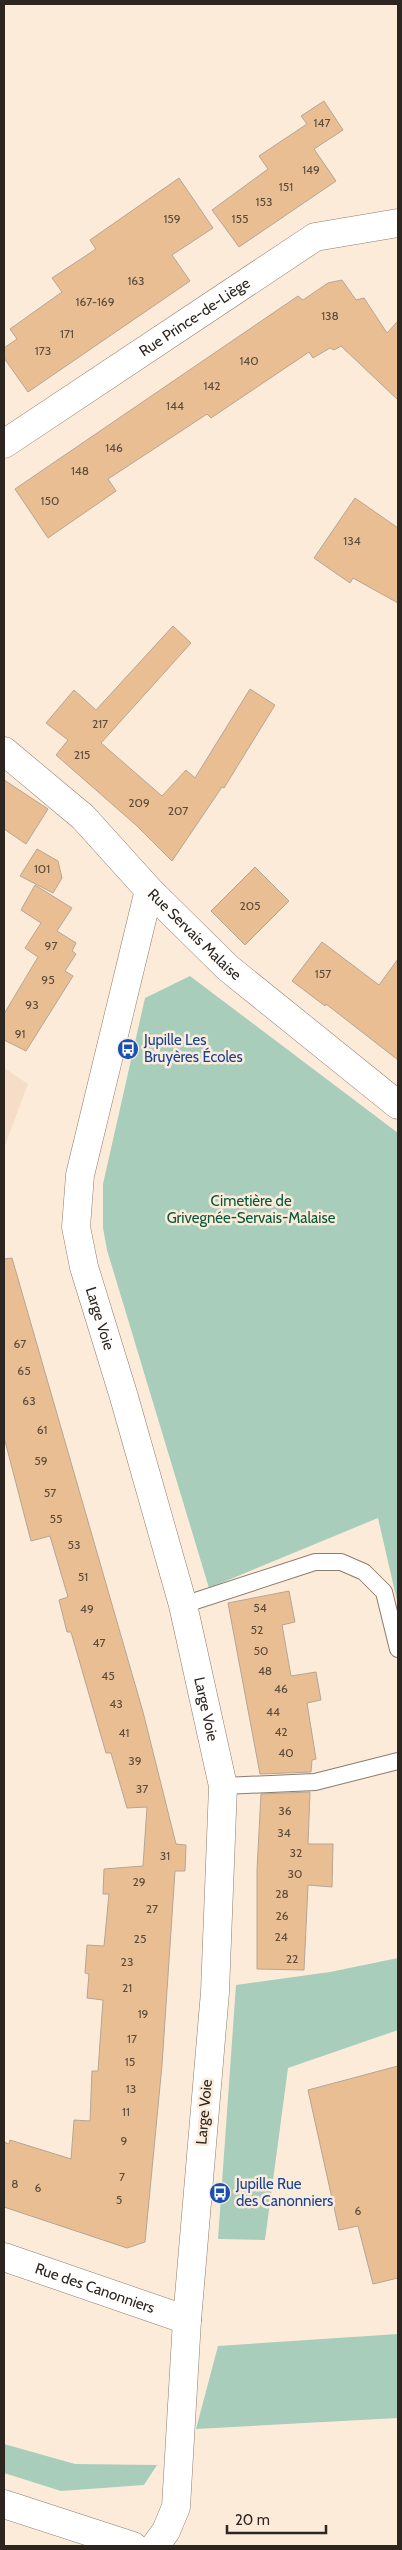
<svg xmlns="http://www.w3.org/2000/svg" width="402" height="2550" font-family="Cabin,sans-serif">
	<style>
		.built { fill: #f5ddc7 }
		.green { fill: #a8cdbb }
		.building { fill: #eabe93; stroke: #b6a595 }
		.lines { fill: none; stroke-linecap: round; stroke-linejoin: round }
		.lane-casing { stroke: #8c7c6d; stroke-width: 18 }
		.street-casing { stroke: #8c7c6d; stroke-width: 29 }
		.lane { stroke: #fff; stroke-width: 16 }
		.street { stroke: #fff; stroke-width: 28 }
		.labels { text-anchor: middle; stroke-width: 5; stroke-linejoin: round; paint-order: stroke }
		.number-label { font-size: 12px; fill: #5c4c3d }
		.street-label { font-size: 15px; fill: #2d2620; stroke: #fdebda }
		.transit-label { font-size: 15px; fill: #164399; stroke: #fdebda; text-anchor: start }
		.park-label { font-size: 15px; fill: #06593e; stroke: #fdebda }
	</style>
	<rect width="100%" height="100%" fill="#fdebda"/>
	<path class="built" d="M4 1068 28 1084 4 1148Z"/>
	<path class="green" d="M190 976 398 1133V1605L378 1518 209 1588 107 1250 103 1228V1184L145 998Z
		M398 1958V2030L288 2068 265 2240 218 2239 236 1985 330 1972Z
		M398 2334V2418L196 2429 218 2346Z
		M4 2444 75 2464 157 2465 144 2485 61 2491 4 2473Z"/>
	<path class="building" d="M324 101 343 130 314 149 336 181 239 247 212 210 268 169 259 156 307 124 301 116Z
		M179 178 213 228 172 255 190 281 28 392 4 358V348L17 339 10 329 62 292 52 278 96 249 90 240Z
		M342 280 356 300 364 298 387 333 398 321V400L341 346 334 350 330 348 313 358 309 352 211 418 207 414 108 479 116 491 48 538 15 489 298 296 303 300 328 283Z
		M355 498 398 528V603L353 578 350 583 314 558Z
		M173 626 191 643 101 743 162 796 186 770 195 778 250 689 275 705 224 788 222 787 172 861 137 826 56 755 68 740 46 723 74 690 96 710Z
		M4 780 48 809 26 844 4 829Z
		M37 849 58 861 62 878 53 893 20 876Z
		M255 867 289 901 245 945 211 911Z
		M35 885 72 908 57 931 76 943 72 951 76 954 65 971 73 976 26 1051 4 1040V1014L38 957 25 948 41 923 21 910Z
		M322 942 379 985 398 959V1060L326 1004 325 1006 292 981Z
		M12 1258 143 1712 176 1844 186 1845 185 1871H175L162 2065 145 2242 127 2248 4 2207V2142L9 2144 10 2140 71 2159 74 2120 90 2121 92 2071H98L103 2000 87 1998 89 1974 85 1973 87 1945 104 1946 109 1894H103L104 1869 143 1866 147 1807 127 1808 111 1753H106L71 1632H67L59 1600 68 1597 50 1536 31 1541 4 1437V1259Z
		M289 1591 295 1622 282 1625 291 1676 316 1672 321 1700 307 1703 316 1759 312 1760 311 1772 260 1774 228 1603Z
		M310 1792 308 1844H333L332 1887 308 1885 304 1970 257 1969V1870L261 1794Z
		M398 2066V2278L373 2284 358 2226 339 2230 308 2090Z"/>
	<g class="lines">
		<g class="lane-casing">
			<path id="lane" d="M183 1605 315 1562H341L364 1572 384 1592 398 1649
				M223 1786 315 1782 398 1761"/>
		</g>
		<g class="street-casing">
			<g id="street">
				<path id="s1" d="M4 444 315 237 398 223"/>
				<path id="s2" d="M4 751 83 817 149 890 228 968 398 1105"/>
				<path id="s3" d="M149 890 80 1175 76 1227 84 1267 124 1397 183 1605 223 1786 215 1992 187 2320 176 2507 166 2531 155 2546"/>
				<path id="s4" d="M4 2257 187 2320"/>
				<path d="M4 2504 133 2546"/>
			</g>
		</g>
		<use href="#lane" class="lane"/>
		<use href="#street" class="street"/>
	</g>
	<defs>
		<g id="bus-disc" transform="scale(1.125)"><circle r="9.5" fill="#1a4fb4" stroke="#fdebda"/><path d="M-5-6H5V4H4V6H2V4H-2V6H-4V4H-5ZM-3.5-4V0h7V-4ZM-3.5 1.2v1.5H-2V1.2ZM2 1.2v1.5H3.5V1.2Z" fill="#fff"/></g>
	</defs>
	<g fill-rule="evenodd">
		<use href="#bus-disc" x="128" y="1049"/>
		<use href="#bus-disc" x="220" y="2193"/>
	</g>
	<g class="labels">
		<g class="number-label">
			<text x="322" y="127">147</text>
			<text x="311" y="174">149</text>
			<text x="286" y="191">151</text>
			<text x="264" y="206">153</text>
			<text x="172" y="223">159</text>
			<text x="240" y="223">155</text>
			<text x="136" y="285">163</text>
			<text x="95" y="306">167-169</text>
			<text x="330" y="320">138</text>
			<text x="67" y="338">171</text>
			<text x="43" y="355">173</text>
			<text x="249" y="365">140</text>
			<text x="212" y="390">142</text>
			<text x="175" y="410">144</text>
			<text x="114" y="452">146</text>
			<text x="80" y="475">148</text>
			<text x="50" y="505">150</text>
			<text x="352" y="545">134</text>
			<text x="100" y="728">217</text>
			<text x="82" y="759">215</text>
			<text x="139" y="807">209</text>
			<text x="178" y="815">207</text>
			<text x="42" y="873">101</text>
			<text x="250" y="910">205</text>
			<text x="51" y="950">97</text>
			<text x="323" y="978">157</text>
			<text x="48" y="984">95</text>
			<text x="32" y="1009">93</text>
			<text x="20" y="1038">91</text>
			<text x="20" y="1348">67</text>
			<text x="24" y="1375">65</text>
			<text x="29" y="1405">63</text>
			<text x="42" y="1434">61</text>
			<text x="41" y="1465">59</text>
			<text x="50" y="1497">57</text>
			<text x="56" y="1523">55</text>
			<text x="74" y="1549">53</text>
			<text x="83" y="1581">51</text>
			<text x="260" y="1612">54</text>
			<text x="87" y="1613">49</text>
			<text x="257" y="1634">52</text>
			<text x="99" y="1647">47</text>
			<text x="261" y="1655">50</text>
			<text x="265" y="1675">48</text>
			<text x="108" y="1680">45</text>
			<text x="281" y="1693">46</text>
			<text x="116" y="1708">43</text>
			<text x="273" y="1716">44</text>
			<text x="281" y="1736">42</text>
			<text x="124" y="1737">41</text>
			<text x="286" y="1757">40</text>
			<text x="135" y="1765">39</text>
			<text x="142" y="1793">37</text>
			<text x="285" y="1815">36</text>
			<text x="284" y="1837">34</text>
			<text x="296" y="1857">32</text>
			<text x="165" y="1860">31</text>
			<text x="295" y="1878">30</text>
			<text x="139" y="1886">29</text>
			<text x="282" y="1898">28</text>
			<text x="152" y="1913">27</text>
			<text x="282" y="1920">26</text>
			<text x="281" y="1941">24</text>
			<text x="140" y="1943">25</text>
			<text x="292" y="1963">22</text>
			<text x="127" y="1966">23</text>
			<text x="127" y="1992">21</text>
			<text x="143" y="2018">19</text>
			<text x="132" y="2043">17</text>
			<text x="130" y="2066">15</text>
			<text x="131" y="2093">13</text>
			<text x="126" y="2116">11</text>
			<text x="124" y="2145">9</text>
			<text x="122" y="2181">7</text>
			<text x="15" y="2188">8</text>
			<text x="38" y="2192">6</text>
			<text x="119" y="2204">5</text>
			<text x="358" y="2215">6</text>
		</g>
		<g class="street-label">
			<text dy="5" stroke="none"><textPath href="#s1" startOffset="229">Rue Prince-de-Liège</textPath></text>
			<text dy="5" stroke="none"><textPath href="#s2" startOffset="265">Rue Servais Malaise</textPath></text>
			<text dy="5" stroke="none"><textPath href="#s3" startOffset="440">Large Voie</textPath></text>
			<text dy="5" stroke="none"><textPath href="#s3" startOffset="845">Large Voie</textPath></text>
			<text transform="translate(204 2112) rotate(-85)" y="5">Large Voie</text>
			<text dy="5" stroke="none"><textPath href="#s4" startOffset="96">Rue des Canonniers</textPath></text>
		</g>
		<g class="transit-label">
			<text x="144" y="1045">Jupille Les<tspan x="144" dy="17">Bruyères Écoles</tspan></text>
			<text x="236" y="2189">Jupille Rue<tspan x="236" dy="17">des Canonniers</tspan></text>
		</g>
		<g class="park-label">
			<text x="251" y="1206">Cimetière de<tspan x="251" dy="17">Grivegnée-Servais-Malaise</tspan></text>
		</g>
	</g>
	<rect width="402" height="2550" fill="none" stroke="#2d2620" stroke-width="10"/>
	<path d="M227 2525v8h99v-8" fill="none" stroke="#2d2620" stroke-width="2.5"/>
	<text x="235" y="2525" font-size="15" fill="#2d2620" stroke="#fdebda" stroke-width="4" paint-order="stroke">20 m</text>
</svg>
